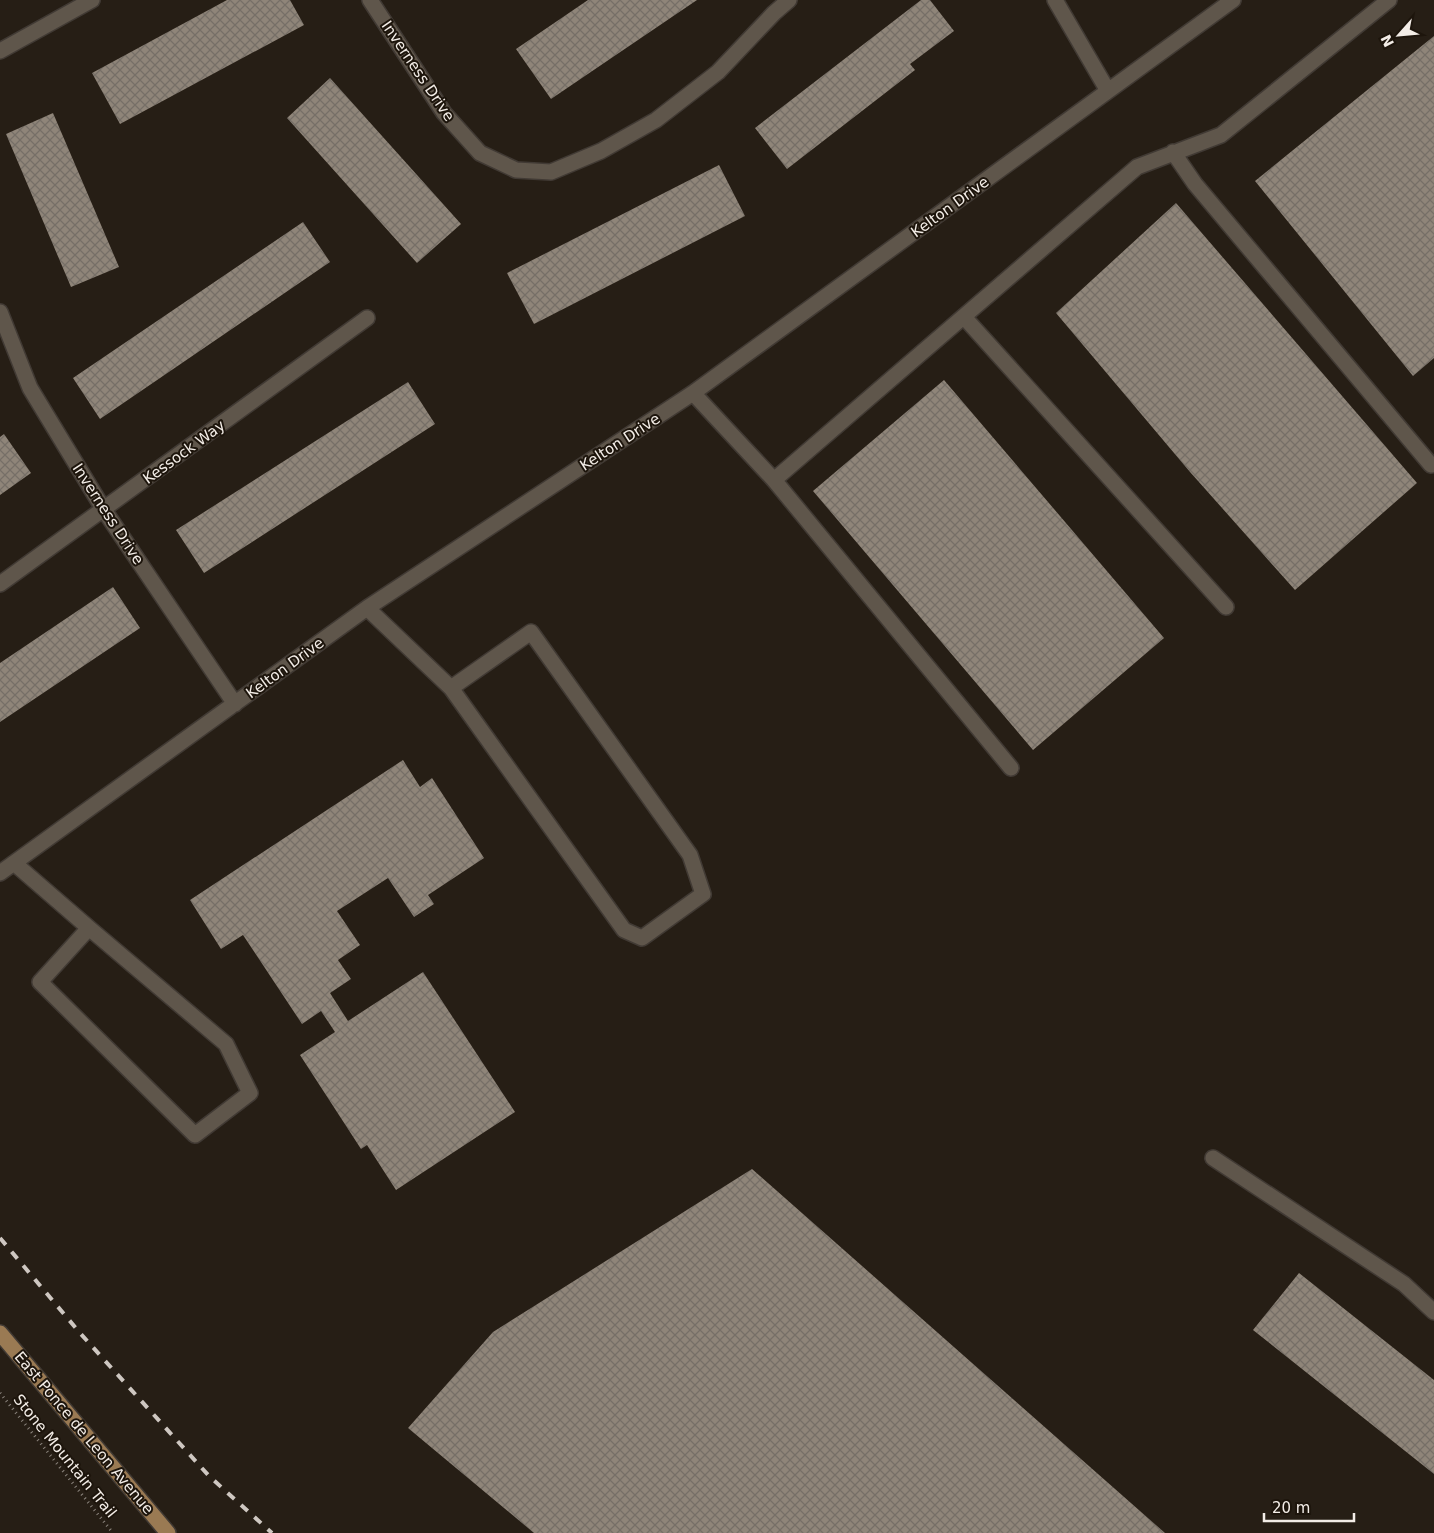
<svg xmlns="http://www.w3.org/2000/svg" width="1434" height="1533" font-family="'DejaVu Sans',sans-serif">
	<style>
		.building { fill: url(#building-cross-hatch) }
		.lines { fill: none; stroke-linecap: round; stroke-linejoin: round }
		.minor-casing { stroke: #413a34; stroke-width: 18 }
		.major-casing { stroke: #413a34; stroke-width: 18 }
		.path { stroke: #8c857e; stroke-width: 3; stroke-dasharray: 1 4; stroke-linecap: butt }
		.minor { stroke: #5f564b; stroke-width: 15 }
		.major { stroke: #9a7a53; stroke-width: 15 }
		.rail { stroke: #cec7c1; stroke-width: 4; stroke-dasharray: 9 9; stroke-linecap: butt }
		.labels { text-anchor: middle; stroke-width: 4; stroke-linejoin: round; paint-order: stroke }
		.street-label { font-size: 15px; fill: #f3ede7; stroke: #1d150c }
	</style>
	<defs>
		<pattern id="building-cross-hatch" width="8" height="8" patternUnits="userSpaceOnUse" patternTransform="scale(1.25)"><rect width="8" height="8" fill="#8f8579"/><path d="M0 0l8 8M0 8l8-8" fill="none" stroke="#766f67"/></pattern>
	</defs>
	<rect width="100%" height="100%" fill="#261e15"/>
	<path class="building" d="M227 0H290L304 25 120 124 92 73Z
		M588 0H697L551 99 516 49Z
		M921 0H930L954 31 910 64 915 70 787 169 755 128Z
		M1434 36V358L1413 376 1255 181Z
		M330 78 461 224 417 263 287 118Z
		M53 113 119 267 71 287 6 134Z
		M719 165 745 216 534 324 507 273Z
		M1176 203 1417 483 1295 590 1190 472 1056 313Z
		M303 222 330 262 100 419 73 378Z
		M944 380 1164 638 1033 750 813 491Z
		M408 382 435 424 204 573 176 530Z
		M4 434 31 473 0 495V437Z
		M113 587 140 628 0 722V663Z
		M403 760 420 787 432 778 484 858 428 895 434 904 414 917 388 878 337 911 360 945 338 960 351 979 330 993 348 1021 423 972 515 1112 396 1190 367 1145 361 1149 300 1055 335 1032 321 1011 302 1024 243 935 221 949 190 900Z
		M752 1169 1165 1533H534L408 1428 493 1332Z
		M1299 1273 1434 1380V1474L1253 1330Z"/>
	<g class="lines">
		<g class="minor-casing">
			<path id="minor" d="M370 0 444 113 480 153 516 170 551 172 601 151 656 120 718 72 774 13 789 0
				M1055 0 1108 91
				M0 51 92 0
				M1173 152 1195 184 1431 465
				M0 312 30 388 104 510 235 704
				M964 317 1226 607
				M693 393 774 480 1011 768
				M774 480 1137 167 1221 135 1389 0
				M0 584 367 318
				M367 608 451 688 531 632 690 855 703 894 642 938 624 930 451 688
				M14 863 89 928 40 982 195 1135 250 1093 226 1044 89 928
				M0 873 367 608 693 393 1233 0
				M1213 1158 1404 1284 1434 1312"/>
		</g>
		<g class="major-casing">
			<path id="major" d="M0 1333 168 1533"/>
		</g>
		<path class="path" d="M0 1393 113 1533"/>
		<use href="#minor" class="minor"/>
		<use href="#major" class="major"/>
		<path class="rail" d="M0 1238 80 1333 209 1476 272 1533"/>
	</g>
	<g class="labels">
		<g class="street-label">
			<text transform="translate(418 71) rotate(56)" y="5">Inverness Drive</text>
			<text transform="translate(950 207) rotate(-36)" y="5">Kelton Drive</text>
			<text transform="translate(620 442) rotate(-33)" y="5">Kelton Drive</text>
			<text transform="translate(184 452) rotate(-36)" y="5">Kessock Way</text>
			<text transform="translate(108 514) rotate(57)" y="5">Inverness Drive</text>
			<text transform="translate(285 668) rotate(-36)" y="5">Kelton Drive</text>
			<text transform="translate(84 1433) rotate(50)" y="5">East Ponce de Leon Avenue</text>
			<text transform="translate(65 1456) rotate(51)" y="5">Stone Mountain Trail</text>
		</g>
	</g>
	<g transform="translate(1399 35) rotate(243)" stroke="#1d150c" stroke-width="4" paint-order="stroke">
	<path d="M0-4L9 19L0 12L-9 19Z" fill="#f3ede7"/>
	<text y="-8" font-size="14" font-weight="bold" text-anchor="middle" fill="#f3ede7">N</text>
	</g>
	<path d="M1264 1513v8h90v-8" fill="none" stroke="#f3ede7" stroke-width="2.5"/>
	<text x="1272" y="1513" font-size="15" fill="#f3ede7" stroke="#1d150c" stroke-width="4" paint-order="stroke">20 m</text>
</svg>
